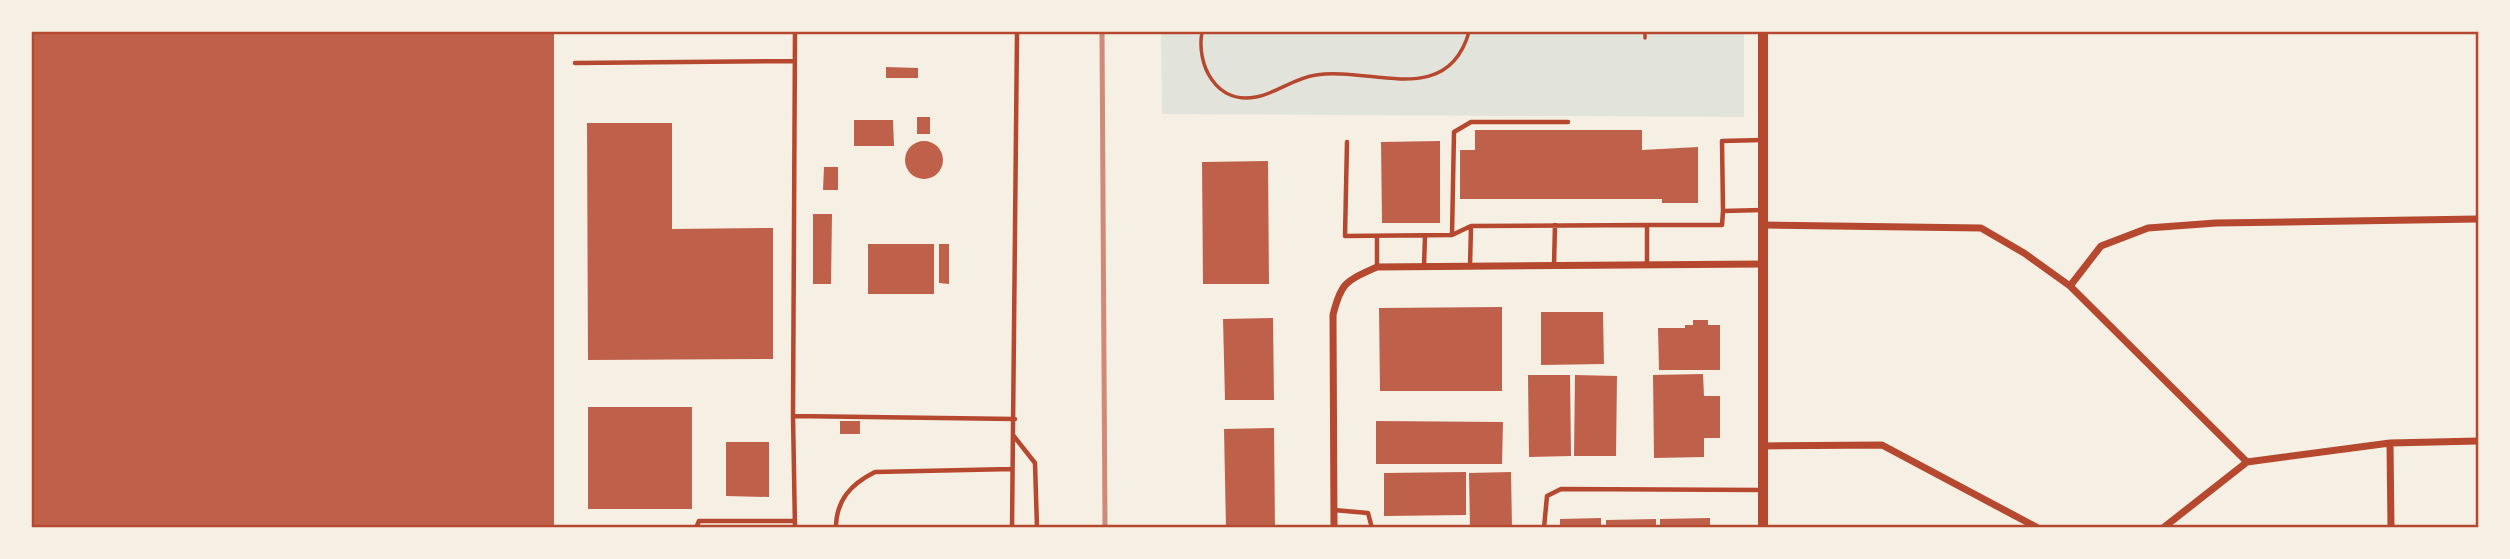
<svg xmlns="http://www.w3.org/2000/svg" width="2510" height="559" font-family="Manrope,sans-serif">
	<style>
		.green { fill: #e2e4dc }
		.building { fill: #bf614a }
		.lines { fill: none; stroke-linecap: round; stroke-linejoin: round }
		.path { stroke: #b5482f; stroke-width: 3.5 }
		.service { stroke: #b5482f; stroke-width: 4.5 }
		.minor { stroke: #b5482f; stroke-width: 7 }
		.tertiary { stroke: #b5482f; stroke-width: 10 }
		.rail { stroke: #cf8b77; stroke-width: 5 }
		.neatline { fill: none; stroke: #b5482f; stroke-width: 2.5 }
	</style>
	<rect width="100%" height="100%" fill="#f6efe4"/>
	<path class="green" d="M1161 32H1744V117L1162 114Z"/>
	<path class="building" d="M32 32H554V528H32Z
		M886 67 918 68V78H886Z
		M917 117H930V134H917Z
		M854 120H893L894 146H854Z
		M587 123H672V229L773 228V359L588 360Z
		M1475 130H1642V150L1698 147V203H1662V199H1460V150H1475Z
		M1440 141V223H1382L1381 142Z
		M905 160a19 19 0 1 1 38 0a19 19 0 1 1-38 0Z
		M1268 161 1269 284H1203L1202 162Z
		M824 167H838V190H823Z
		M813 214H832L831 284H813Z
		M868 244H934V294H868Z
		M939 244H949V284L939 283Z
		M1502 307V391H1380L1379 308Z
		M1541 312H1603L1604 364 1541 365Z
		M1273 318 1274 400H1225L1223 319Z
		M1693 320H1708V325H1720V370H1659L1658 328H1685V325H1693Z
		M1703 374 1704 396H1720V438H1704V457L1654 458 1653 375Z
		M1528 375H1570L1571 456 1529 457Z
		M1575 375 1617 376 1616 456H1574Z
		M588 407H692V509H588Z
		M840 421H860V434H840Z
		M1376 421 1503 422 1502 464H1376Z
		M1274 428 1275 528H1226L1224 429Z
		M726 442H769V497L726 496Z
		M1466 472V515L1384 516V473Z
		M1511 472 1512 528H1470L1469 473Z
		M1601 518V528H1560V519Z
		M1710 518V528H1660V519Z
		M1656 519V528H1606V520Z"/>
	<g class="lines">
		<path class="path" d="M1202 32C1196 64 1216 105 1256 97 1277 93 1294 78 1316 75 1369 66 1447 109 1469 32
			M1645 38V32"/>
		<path class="service" d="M795 32 793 416 1015 419
			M575 63 795 61
			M1347 142 1345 236 1452 235 1471 226
			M1723 211 1722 141 1762 140
			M1452 235 1454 132 1471 122H1568
			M1647 265V225H1722L1723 211 1762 210
			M1424 266 1425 236
			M1554 266 1555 225
			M1377 267V236
			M1470 267 1471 226 1647 225
			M793 416 795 528
			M1013 435 1035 463 1037 528
			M1334 510 1368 513 1372 528
			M696 528 699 521H795
			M836 528C836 500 851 484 875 472L1012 469
			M1012 528 1017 32
			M1544 528 1547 496 1561 489 1762 490"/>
		<path class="minor" d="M1763 225 1981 228 2024 253 2070 286 2247 462
			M2070 286 2101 246 2148 228 2216 223 2478 219
			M2390 443 2391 528
			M1762 446 1882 445 2038 528
			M1334 528 1333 315C1341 282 1346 281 1377 267L1763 264
			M2163 528 2247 462 2390 443 2478 441"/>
		<path class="tertiary" d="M1763 32V528"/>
		<path class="rail" d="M1102 32 1105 528"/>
	</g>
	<rect width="2510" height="559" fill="none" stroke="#f6efe4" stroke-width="66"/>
	<rect x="33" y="33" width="2444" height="493" class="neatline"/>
</svg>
